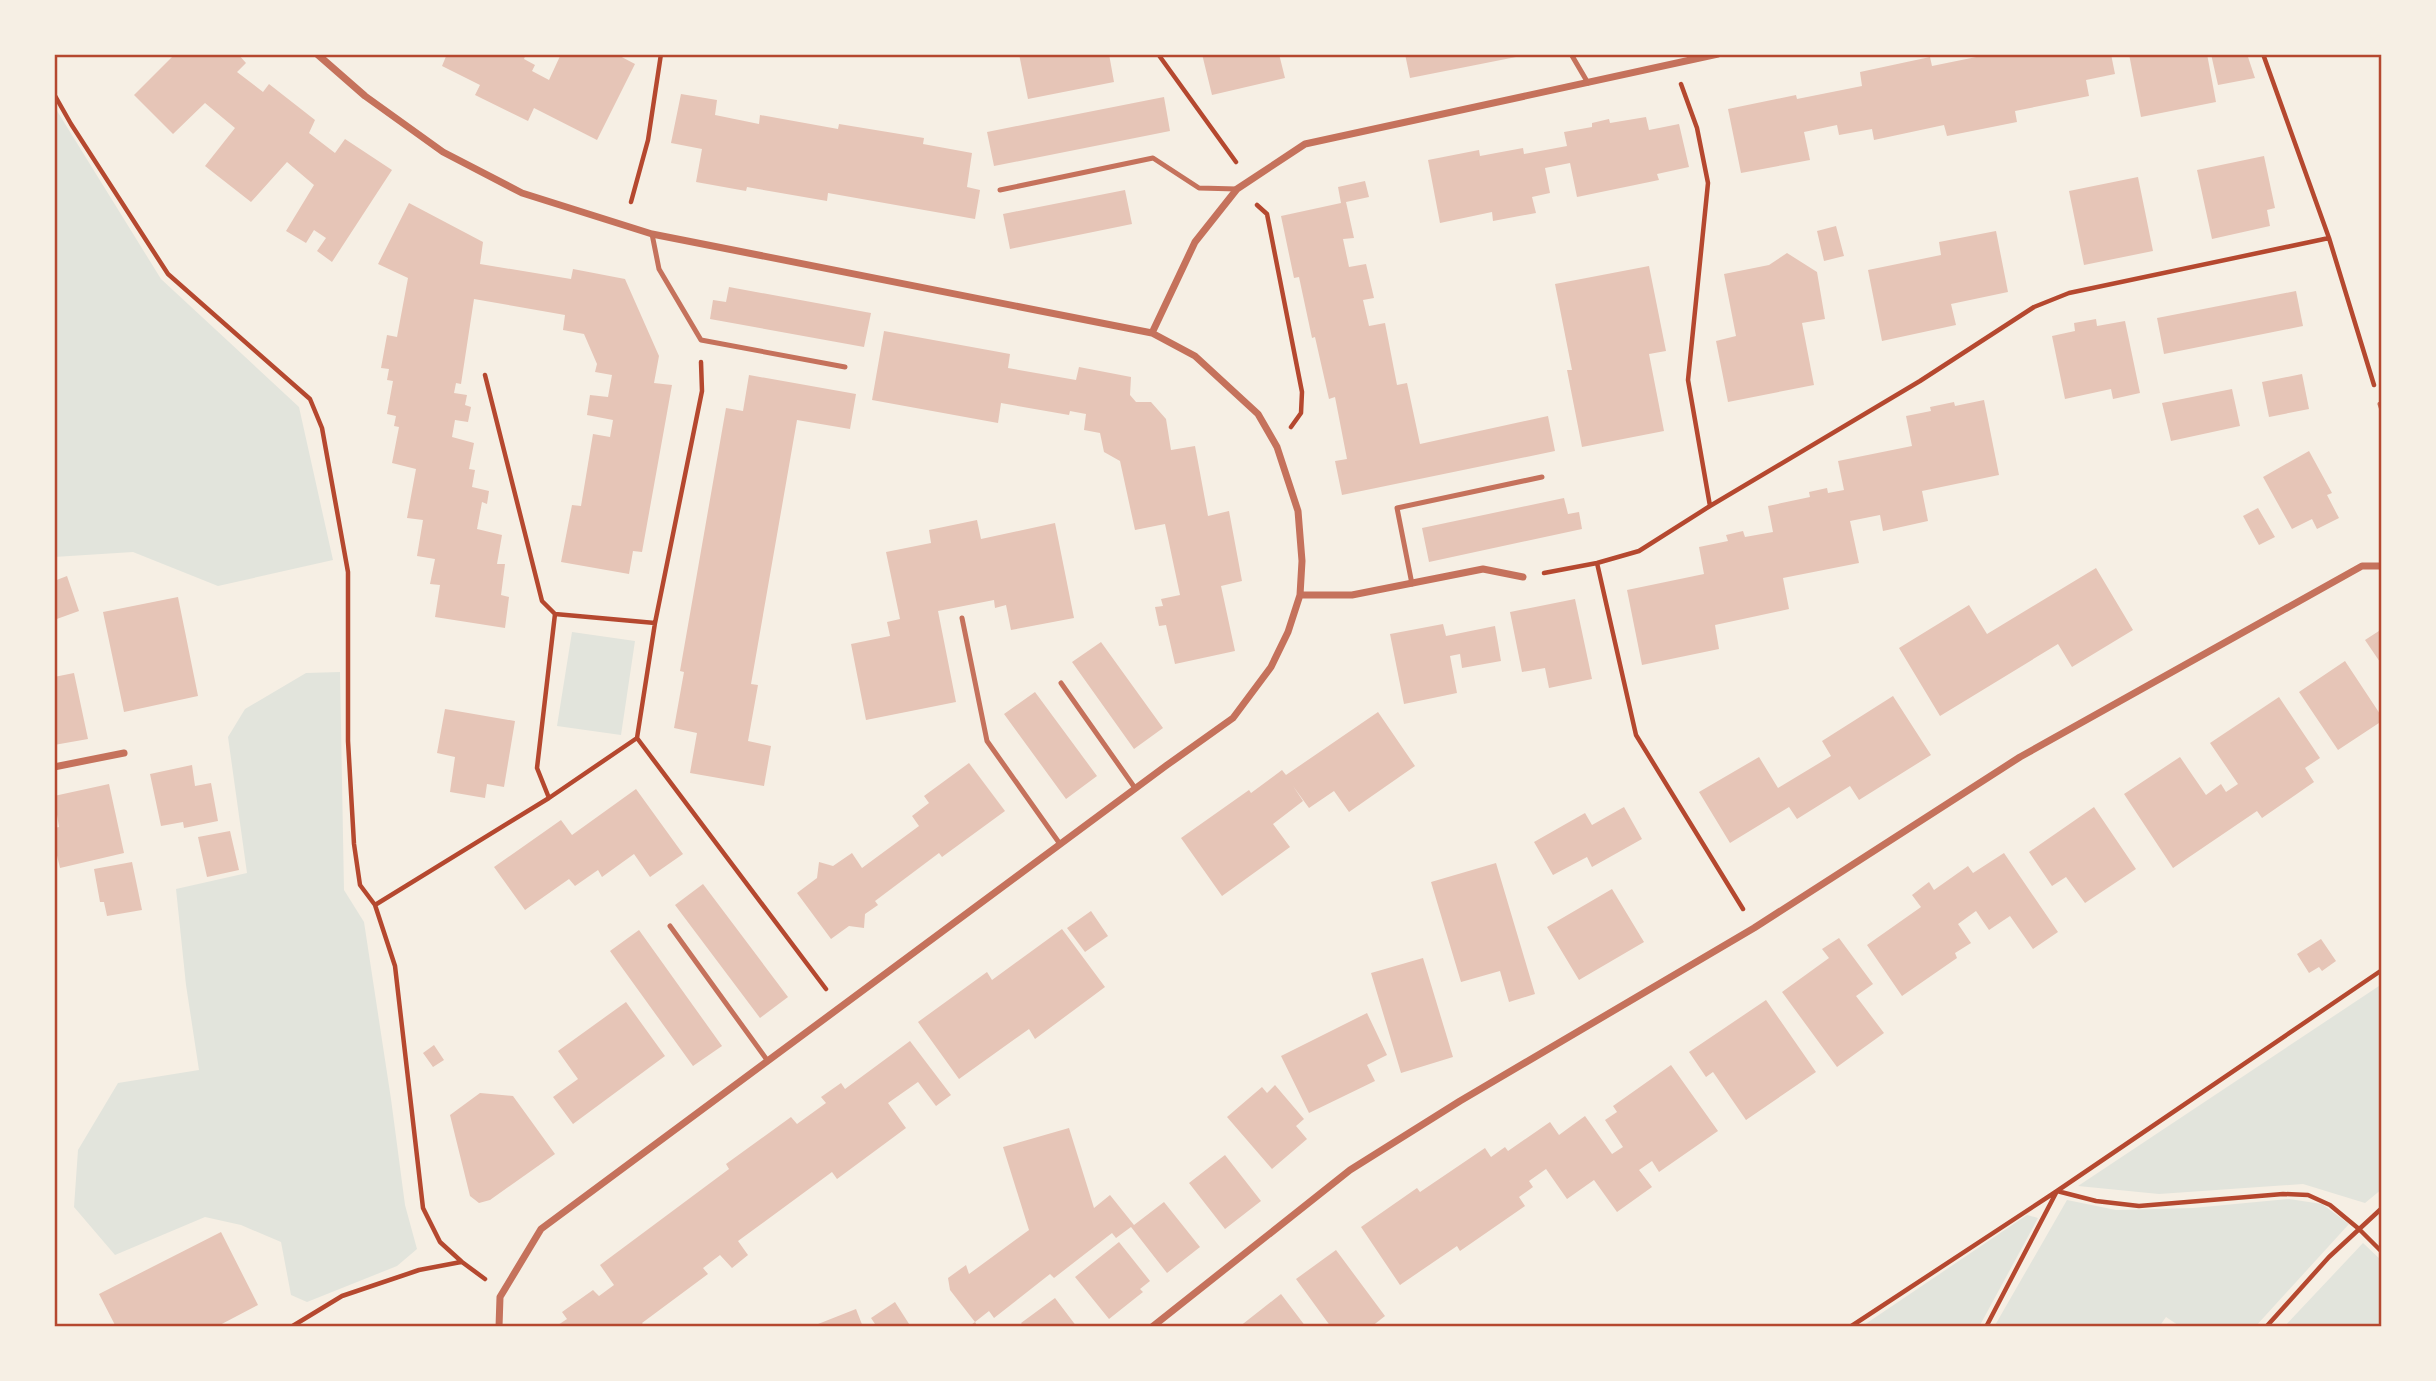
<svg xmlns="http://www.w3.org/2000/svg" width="2436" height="1381" font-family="'Space Grotesk',sans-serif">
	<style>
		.green { fill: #e2e4dc }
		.building { fill: #e6c5b7 }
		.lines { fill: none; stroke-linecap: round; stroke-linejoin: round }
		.path { stroke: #b5482f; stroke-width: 4.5 }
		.service { stroke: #c5725c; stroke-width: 5 }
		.minor { stroke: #c5725c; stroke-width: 7 }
		.neatline { fill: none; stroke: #b5482f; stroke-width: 2.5 }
	</style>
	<rect width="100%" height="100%" fill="#f6efe4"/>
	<path class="green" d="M54 106 161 279 299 407 333 560 218 586 133 552 54 557Z
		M572 632 635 641 621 735 557 726Z
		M340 672 344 890 364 922 391 1099 405 1205 417 1249 397 1266 307 1302 291 1295 281 1242 241 1225 205 1217 115 1255 74 1207 78 1150 118 1083 199 1070 186 985 176 889 247 873 228 737 245 709 306 673Z
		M2382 984V1189L2365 1203 2303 1184 2159 1194 2078 1186Z
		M2289 1199 2322 1204 2349 1224 2255 1327H2181L2166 1317 2159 1327H1994L2067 1200 2116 1210 2193 1208Z
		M2027 1215 2038 1218 1979 1327H1861Z
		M2363 1243 2382 1261V1327H2284Z"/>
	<path class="building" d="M171 54H238L246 63 237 72 263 92 269 84 315 120 309 133 335 153 345 139 392 170 332 262 317 251 326 238 314 230 306 243 286 231 314 185 287 162 251 202 205 166 235 128 205 103 173 134 134 95 173 56Z
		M447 54H526L524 59 535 65 532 71 549 80 561 54H616L635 64 597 140 534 108 528 121 475 95 480 85 442 66Z
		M1019 54H1109L1114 82 1028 99Z
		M1202 54H1279L1285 78 1212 95Z
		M1405 54H1516V57L1410 78Z
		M1991 54H2111L2115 74 2086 80 2089 96 2015 111 2017 122 1947 136 1944 125 1874 140 1872 129 1839 135 1837 125 1804 132 1810 160 1741 173 1728 109 1796 95 1797 99 1862 86 1860 72 1930 57 1932 66Z
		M2129 54H2207L2216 102 2141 117Z
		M2211 54H2247L2255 78 2218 85Z
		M681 94 717 100 715 115 759 124 760 115 838 129 839 124 924 138 923 144 972 153 967 187 980 190 975 219 828 193 827 201 747 187 746 191 696 182 702 149 671 143Z
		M1164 97 1170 131 994 166 987 132Z
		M1646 117 1649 130 1679 124 1689 167 1657 174 1659 180 1577 197 1570 163 1545 168 1550 193 1532 197 1536 213 1493 221 1492 212 1440 223 1428 160 1479 150 1480 156 1523 148 1524 154 1567 146 1564 132 1592 127V123L1609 119 1610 123Z
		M2264 156 2275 208 2267 210 2270 226 2212 239 2197 170Z
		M2138 177 2153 251 2084 265 2069 191Z
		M1365 181 1369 197 1346 202 1354 238 1343 239 1349 267 1366 264 1374 298 1363 300 1369 326 1385 323 1397 385 1407 383 1420 444 1548 416 1555 451 1342 495 1335 461 1347 459 1335 397 1329 399 1315 337 1312 338 1299 277 1294 278 1281 216 1341 203 1338 187Z
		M1125 190 1132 224 1010 249 1003 214Z
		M409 203 483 242 480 264 571 279 573 269 625 279 659 356 654 383 672 385 642 552 633 551 629 574 561 562 572 505 581 506 593 434 610 437 613 420 587 415 590 395 608 397 612 375 595 372 597 364 584 334 563 330 565 315 474 299 461 384 456 383 454 393 467 395 465 405 471 407 468 422 455 420 452 437 474 443 469 469 475 470 472 487 489 491 487 504 482 502 477 529 502 535 497 564H505L501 595 509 597 505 628 435 617 440 585 430 584 435 559 417 556 423 520 407 518 416 469 392 463 399 427 394 426 396 416 387 414 393 381 387 380 389 369 381 368 387 335 397 337 408 278 378 264Z
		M1836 226 1844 256 1824 261 1817 231Z
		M1996 231 2008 292 1951 304 1956 325 1882 341 1868 270 1941 255 1939 242Z
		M1787 253 1817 272 1825 319 1802 323 1814 385 1728 402 1716 341 1736 336 1724 274 1769 265Z
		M1649 266 1666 351 1649 354 1664 431 1582 447 1567 370H1572L1555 284Z
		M729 287 871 313 864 347 710 319 713 300 726 302Z
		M2296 291 2303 326 2164 354 2157 318Z
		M2096 319 2097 326 2125 321 2140 393 2113 399 2111 389 2065 399 2052 336 2075 331 2074 323Z
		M884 331 1010 354 1008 368 1076 380 1079 367 1131 377 1130 395 1136 402H1151L1166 419 1171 450 1195 446 1208 516 1229 511 1242 581 1221 586 1235 651 1175 664 1166 625 1159 626 1155 607 1163 606 1161 599 1180 595 1165 524 1135 530 1120 461 1104 452 1100 433 1084 430 1086 414 1070 411 1069 415 1001 403 998 423 872 400Z
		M2302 374 2309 409 2269 417 2262 382Z
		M749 375 856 394 850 429 797 420 751 684 758 685 748 741 771 746 764 786 690 773 697 733 674 728 684 672 680 671 726 408 743 411Z
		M2232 389 2240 426 2171 441 2162 403Z
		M1984 400 1999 475 1922 491 1928 521 1883 531 1880 515 1850 521 1859 563 1783 578 1789 609 1715 625 1719 649 1642 665 1627 590 1704 574 1699 547 1728 541 1726 535 1743 531 1745 537 1773 532 1768 506 1810 497 1809 492 1827 488 1828 493 1844 490 1838 461 1912 446 1906 416 1931 411 1930 407 1954 402 1955 406Z
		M2309 451 2332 493 2327 495 2339 518 2317 529 2312 519 2292 529 2263 477Z
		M1564 498 1568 514 1579 512 1582 529 1429 562 1422 528Z
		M2258 508 2275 537 2259 545 2243 516Z
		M977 520 981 539 1055 523 1074 618 1011 630 1006 605 995 608 994 600 938 611 956 702 866 720 851 644 890 636 887 622 900 619 886 552 931 543 929 530Z
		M2096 568 2133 630 2072 667 2058 644 1940 716 1899 648 1969 605 1987 634Z
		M67 576 79 611 54 620V581Z
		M178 597 198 696 124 712 103 612Z
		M1575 599 1592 679 1549 688 1545 668 1522 672 1510 612Z
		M1443 624 1446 636 1495 626 1501 661 1462 668 1460 654 1450 656 1457 693 1404 704 1390 634Z
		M2382 629V665L2365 640Z
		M1101 642 1163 728 1134 749 1072 662Z
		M2345 661 2382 717V721L2338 750 2299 692Z
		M74 673 88 739 54 745V677Z
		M1035 692 1097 776 1066 799 1004 714Z
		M1893 696 1931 755 1859 800 1850 786 1797 819 1789 807 1730 843 1699 792 1759 757 1778 788 1831 756 1822 741Z
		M2279 697 2320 758 2305 768 2314 782 2262 818 2257 811 2173 868 2124 794 2180 757 2206 795 2221 784 2226 792 2238 784 2210 743Z
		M445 709 515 721 504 787 487 784 485 798 450 792 455 757 437 753Z
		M1378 712 1415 766 1349 812 1334 791 1309 808 1293 786 1303 801 1273 824 1290 847 1222 896 1181 838 1249 790 1251 793 1282 770 1286 775Z
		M969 763 1005 811 942 857 939 853 875 901 878 905 865 914 864 928 849 926 831 939 797 893 817 878 819 862 833 866 852 853 862 868 919 826 912 816 929 803 924 796Z
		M192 765 195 786 211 783 218 821 184 828 183 822 161 826 150 774Z
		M109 784 124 853 60 868 54 843V828L59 827 54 796Z
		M636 789 683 854 650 877 634 854 602 877 598 870 575 886 569 879 525 910 494 867 561 820 572 835Z
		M1624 807 1642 839 1592 867 1587 857 1553 875 1534 842 1585 813 1592 825Z
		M2094 807 2136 869 2085 903 2066 877 2052 886 2029 852Z
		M230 831 239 870 207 877 198 837Z
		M2004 853 2058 932 2033 949 2010 916 1989 930 1976 911 1958 924 1971 943 1955 953 1957 958 1902 996 1867 945 1921 907 1912 895 1929 882 1934 890 1968 866 1973 873Z
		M132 862 142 910 107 916 104 902H100L94 869Z
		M1496 863 1535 994 1509 1002 1500 971 1461 982 1431 882Z
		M703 884 788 997 760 1018 675 905Z
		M1612 889 1644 942 1579 980 1547 927Z
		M1091 911 1108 936 1085 952 1067 928Z
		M1062 929 1105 987 1035 1039 1029 1029 959 1079 918 1022 987 972 992 980Z
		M639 930 722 1046 693 1066 610 951Z
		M1839 938 1873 984 1856 996 1884 1033 1837 1067 1782 992 1829 958 1822 949Z
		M2321 939 2336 961 2322 971 2319 967 2309 973 2297 954Z
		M1423 958 1453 1057 1401 1073 1371 973Z
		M1766 1000 1816 1072 1746 1120 1713 1072 1706 1077 1689 1052Z
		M626 1002 665 1056 573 1124 553 1097 578 1079 558 1051Z
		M1367 1013 1387 1055 1367 1065 1375 1081 1309 1113 1281 1056Z
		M910 1041 951 1095 936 1106 918 1082 888 1103 906 1128 837 1179 832 1172 738 1241 748 1255 732 1268 720 1255 703 1268 708 1274 642 1323 645 1327H555L567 1319 562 1312 593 1290 599 1296 614 1285 600 1265 729 1169 726 1164 791 1117 797 1124 826 1103 821 1097 841 1083 845 1089Z
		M434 1045 444 1060 433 1067 423 1053Z
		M1671 1065 1718 1131 1659 1172 1652 1161 1639 1170 1652 1187 1617 1212 1594 1180 1567 1199 1546 1169 1529 1181 1533 1187 1519 1197 1525 1206 1460 1251 1457 1246 1400 1285 1361 1227 1417 1188 1420 1192 1485 1148 1491 1157 1505 1147 1508 1151 1550 1122 1559 1135 1585 1116 1612 1154 1623 1147 1605 1120 1617 1112 1613 1106Z
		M1275 1085 1304 1119 1296 1126 1307 1139 1272 1169 1227 1117 1262 1087 1267 1093Z
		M480 1093 513 1096 555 1154 490 1200 479 1203 470 1196 450 1115Z
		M1069 1128 1094 1208 1110 1195 1134 1225 1164 1202 1200 1247 1167 1273 1131 1227 1116 1238 1112 1233 1054 1278 1050 1274 994 1318 989 1311 975 1322 978 1327H968L975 1322 950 1290 948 1278 966 1265 969 1274 1029 1230 1003 1147Z
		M1225 1155 1261 1201 1225 1229 1189 1183Z
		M221 1232 258 1305 216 1327H116L99 1294Z
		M1119 1242 1150 1281 1140 1289 1143 1292 1109 1319 1075 1277Z
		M1336 1250 1385 1316 1371 1327H1331L1296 1279Z
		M1281 1294 1306 1327H1239Z
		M1055 1298 1077 1327H1024L1021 1323Z
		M895 1302 911 1327H877L871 1318Z
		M856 1309 863 1327H819L818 1324Z"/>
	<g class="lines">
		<path class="path" d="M1158 54 1236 162
			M2263 54 2329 238 2374 385
			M1681 84 1697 128 1708 183 1688 380 1710 506
			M54 94 71 124 168 274 310 399 322 428 348 572V741L354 844 360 885 375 905
			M631 202 648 140 661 54
			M1257 205 1267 214 1302 392 1301 413 1291 427
			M485 375 542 601 555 614
			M1597 563 1636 735 1743 909
			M1544 573 1597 563 1639 551 1710 506 1920 381 2034 307 2069 293 2329 238
			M637 738 826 989
			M549 798 537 768 555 614 655 623
			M485 1279 462 1262 440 1242 423 1208 395 966 375 905 549 798 637 738 655 623 702 391 701 362
			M291 1327 342 1296 419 1270 461 1262
			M1850 1327 2057 1191 2382 970
			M1986 1327 2057 1191 2096 1201 2139 1206 2283 1194 2308 1195 2330 1205 2359 1229 2382 1252
			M2266 1327 2329 1257 2382 1208"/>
		<path class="service" d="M1571 54 1588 83
			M1000 190 1153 158 1199 188 1237 189
			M652 234 659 269 701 340 845 367
			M2380 404 2382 410
			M1412 584 1397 508 1542 477
			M962 618 987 741 1060 844
			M1061 683 1135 788
			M670 926 767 1060"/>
		<path class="minor" d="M317 54 365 96 443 152 522 193 652 234 1152 333 1195 356 1258 414 1277 447 1298 511 1302 561 1300 595 1288 632 1271 667 1233 718 1167 765 541 1229 500 1297 499 1327
			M1152 333 1195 242 1237 189 1305 144 1718 54
			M1300 595H1352L1483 569 1523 577
			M54 767 124 753
			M1152 1327 1350 1170 1460 1101 1754 928 2020 757 2362 566H2382"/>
	</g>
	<rect width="2436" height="1381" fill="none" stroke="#f6efe4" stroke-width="112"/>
	<rect x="56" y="56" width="2324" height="1269" class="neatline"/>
</svg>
